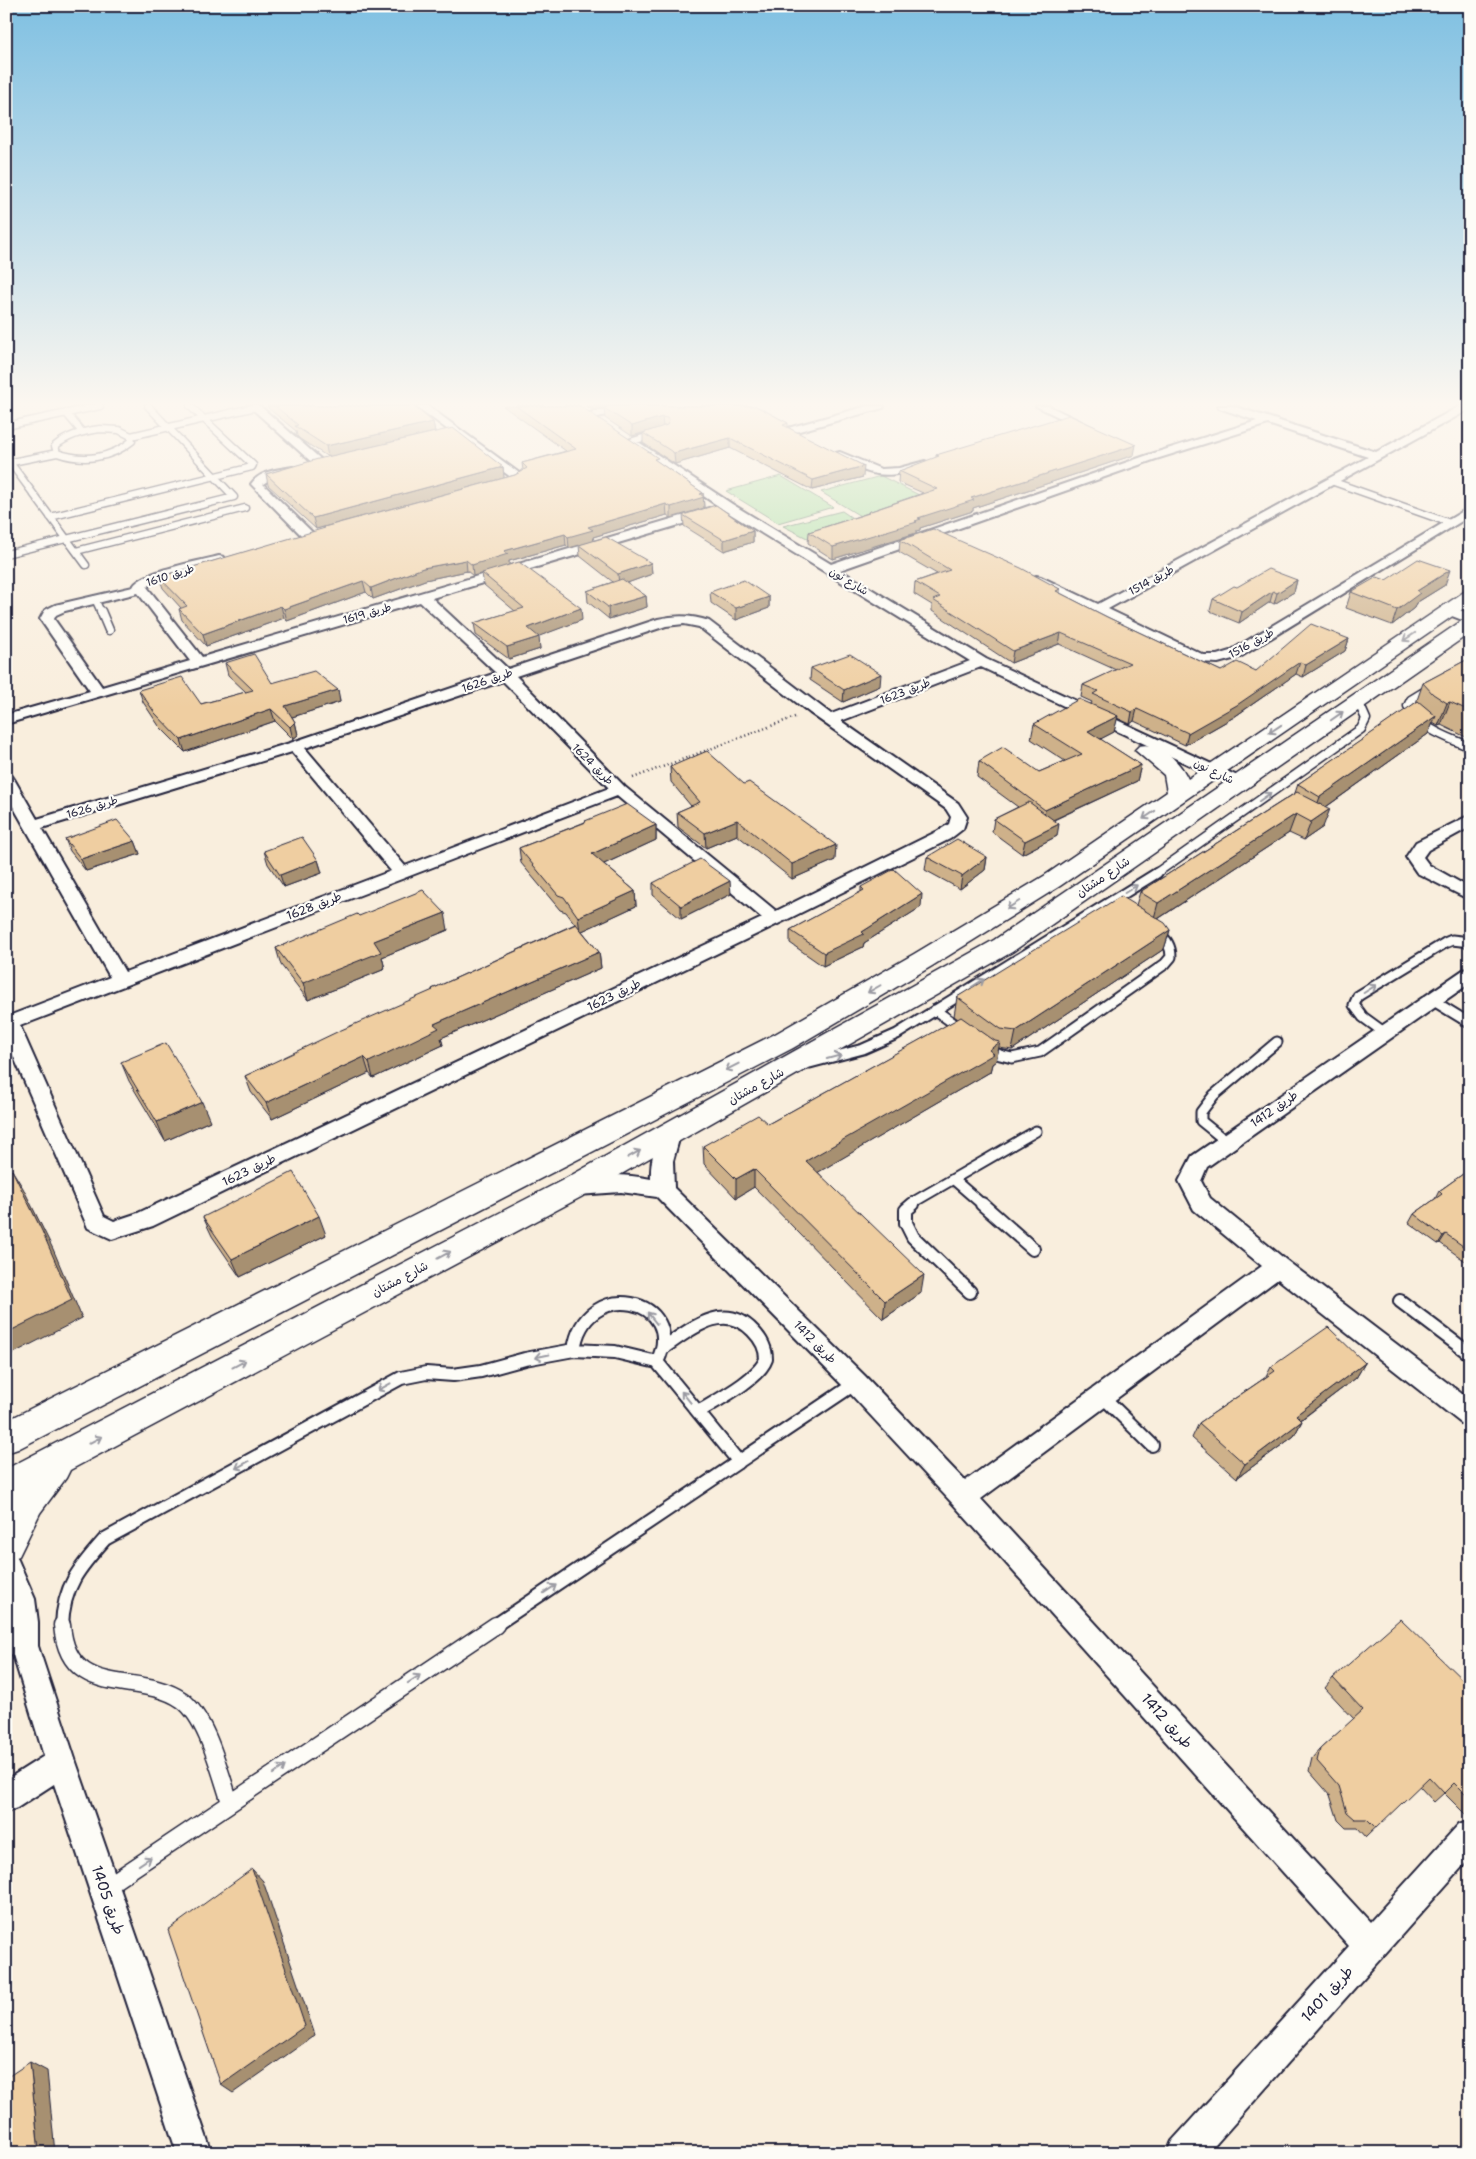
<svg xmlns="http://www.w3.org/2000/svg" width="1476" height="2159" font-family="'Shantell Sans','Playpen Sans Arabic',sans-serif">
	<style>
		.green { fill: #a7dea2; stroke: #64806e }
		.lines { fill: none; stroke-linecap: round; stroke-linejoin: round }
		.lane-far4-casing { stroke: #22223b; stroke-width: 9 }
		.lane-far3-casing { stroke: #22223b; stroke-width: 11 }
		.lane-far2-casing { stroke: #22223b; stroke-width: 13 }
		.lane-far1-casing { stroke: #22223b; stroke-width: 16 }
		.lane-casing { stroke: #22223b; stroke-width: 19 }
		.street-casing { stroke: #22223b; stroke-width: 4 }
		.secondary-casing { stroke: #22223b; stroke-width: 3 }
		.path { stroke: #22223b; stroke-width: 2.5; stroke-dasharray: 1 3; stroke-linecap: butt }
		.lane-far4 { stroke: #fdfcf7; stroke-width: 6 }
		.lane-far3 { stroke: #fdfcf7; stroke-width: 8 }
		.lane-far2 { stroke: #fdfcf7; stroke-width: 9 }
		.lane-far1 { stroke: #fdfcf7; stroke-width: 12 }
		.lane { stroke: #fdfcf7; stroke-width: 16 }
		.street { fill: #fdfcf7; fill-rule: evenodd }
		.secondary { fill: #fdfcf7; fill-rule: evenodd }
		.wall { fill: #ceb18a; stroke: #22223b }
		.shaded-wall { fill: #a79071; stroke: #22223b }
		.building { fill: #efcea1; stroke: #22223b }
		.oneway { stroke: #9a9aa2 }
		.labels { text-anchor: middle; stroke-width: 4.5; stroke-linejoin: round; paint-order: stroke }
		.far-street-label { font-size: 11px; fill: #22223b; stroke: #fdfcf7 }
		.street-label { font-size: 12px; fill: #22223b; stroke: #fdfcf7 }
		.near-street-label { font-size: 15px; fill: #22223b; stroke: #fdfcf7 }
	</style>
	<rect width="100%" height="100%" fill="#f9eedd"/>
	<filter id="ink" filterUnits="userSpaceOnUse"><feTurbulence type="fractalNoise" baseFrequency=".02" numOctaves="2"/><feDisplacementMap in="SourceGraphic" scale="10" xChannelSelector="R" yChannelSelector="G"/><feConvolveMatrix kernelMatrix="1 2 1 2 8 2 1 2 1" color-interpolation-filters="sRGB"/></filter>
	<g filter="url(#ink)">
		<path class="green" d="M781 476 833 507 778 523 726 491Z
			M881 476 925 498 865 519 821 492Z
			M842 511 858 522 807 538 783 526Z"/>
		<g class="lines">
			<g class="lane-far4-casing">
				<path id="lane-far4" d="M66 413 82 432
					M6 426 100 406
					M100 429 119 430 131 436 132 441C110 459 83 462 57 453L55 446C68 435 83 431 100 429Z
					M131 436 256 407
					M630 442 656 434
					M6 457 86 565
					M7 463 57 453
					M1331 481 1450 523
					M50 517 252 467 253 465 190 406
					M76 551 245 508
					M6 554 234 497 148 406
					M95 599 101 612"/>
			</g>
			<g class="lane-far3-casing">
				<path id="lane-far3" d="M101 611 109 630
					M1429 689 1411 700 1408 706C1420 729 1448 737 1470 747
					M1155 874 1361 729 1366 719 1358 701"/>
			</g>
			<g class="lane-far2-casing">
				<path id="lane-far2" d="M1432 1000 1468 1022
					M935 1010 963 1030
					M1385 1033 1363 1017 1354 1005 1358 996 1445 943 1452 940 1470 942
					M986 1048 1000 1055 1012 1058 1040 1052 1165 964 1171 957C1171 946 1167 939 1158 933
					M810 1063 863 1049 897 1034 1157 873
					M1227 1142 1201 1121V1112L1214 1095 1277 1042
					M953 1179 983 1205
					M911 1205 917 1200 1036 1131"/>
			</g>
			<g class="lane-far1-casing">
				<path id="lane-far1" d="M913 1204 906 1210V1223L913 1237 970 1292
					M982 1204 1033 1249
					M1400 1301 1470 1354
					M663 1348C690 1330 724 1300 753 1331 761 1339 766 1347 766 1359 759 1379 716 1401 698 1412
					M574 1350C584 1275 689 1298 657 1362
					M1102 1396 1152 1445
					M62 1626C63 1586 80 1567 105 1539L401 1378 426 1373 453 1375 481 1371 525 1359 574 1350 615 1352 657 1362 739 1462
					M494 1626 856 1383"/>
			</g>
			<g class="lane-casing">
				<path id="lane" d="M62 1625C68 1702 139 1670 182 1700 207 1718 220 1773 230 1802
					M107 1886 496 1625"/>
			</g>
			<g class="street-casing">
				<path id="street" d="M249 406H260L324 462 326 464 324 466H316Z
					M416 406H428L526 478C520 485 506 489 497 487L495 485 497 483 512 478Z
					M618 406H636L635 408 590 419 585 416 586 414Z
					M867 406H884L883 408 792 433 787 430 788 428Z
					M1036 406H1049L1094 428 1093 430H1085Z
					M1218 406H1233L1376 452 1460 406H1470V409L1108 609 1204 655H1217L1230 651 1470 507V516L1240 657 1218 663 1197 662 1031 583 1029 580 1036 576 1041 577 1098 604 1368 457 1268 424 1156 459 840 570 986 659 1246 780 1248 783 1246 786H1234L981 667 841 721 958 803 967 817 963 829 950 839 780 923 153 1226 112 1239 88 1228 6 1039V1017L110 977 6 794V774L12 776 14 779 37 819 290 743 496 673 420 602 6 724V715L90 691 40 619 45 610 55 605 133 587C140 571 201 561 219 556L224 557 225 560 224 563 156 581 147 587 202 657 709 508 715 512 713 515 432 598 508 669 658 619C676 615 692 615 709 621L831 714 970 661 724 510 632 447 630 445 632 443H640L732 504 831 564 1148 455 1257 421 1219 408ZM138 593 190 661 102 687 54 619 56 615 65 611ZM684 624 699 627 810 713 946 809 951 817 949 824 938 831 776 911 625 787 516 676 666 626ZM503 681 609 788 405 866 305 748ZM292 752 391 871 125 972 42 828ZM617 796 762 918 138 1213 114 1221 104 1216 20 1026Z
					M840 452 881 469 899 468 925 461 931 464 929 466C886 479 875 479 836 457L834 455 836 453Z
					M293 467 299 470 297 472 272 478 263 484 313 533 315 536 313 539H305L251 484C261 470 277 470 293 467Z
					M1449 606 1470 614V623L1444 613 1442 610Z
					M1470 815V827L1428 850 1423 857 1429 865 1470 888V900L1417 873 1406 857 1416 842Z
					M1470 968V983L1207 1167 1201 1181 1210 1198 1286 1260 1470 1400V1426L1461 1423 1278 1279 981 1499 1370 1922 1459 1824 1470 1820V1858L1208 2153H1167L1172 2141 1349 1946 954 1505 847 1390 657 1197 621 1192 578 1195 570 1193 567 1187 570 1181C596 1173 625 1174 651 1179 650 1161 655 1143 664 1127L671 1124 678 1127 681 1132 673 1161 674 1188 865 1376 965 1481 1262 1266 1194 1210 1179 1181 1192 1156 1463 970Z
					M6 1549 15 1553 35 1599 38 1622V1646L76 1762 212 2153H177L54 1784 17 1808 6 1812V1780L44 1756 13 1655 6 1651V1621L10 1622 6 1596Z"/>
			</g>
			<g class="secondary-casing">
				<path id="secondary" d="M1470 591V604L1060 886 932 966 793 1048 18 1449 6 1453V1421L775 1034 914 954 1044 876 1167 792 1164 775 1135 750 1139 746C1159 741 1180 761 1188 779L1464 592Z
					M1470 618V633L1012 952 581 1197 70 1470 66 1478 40 1513 19 1556 6 1561V1469L561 1181 994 940 1463 620Z"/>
			</g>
			<path class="path" d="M633 778 795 717"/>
			<use href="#lane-far4" class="lane-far4"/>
			<use href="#lane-far3" class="lane-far3"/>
			<use href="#lane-far2" class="lane-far2"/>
			<use href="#lane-far1" class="lane-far1"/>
			<use href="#lane" class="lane"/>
			<use href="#street" class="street"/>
			<use href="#secondary" class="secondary"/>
		</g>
		<path class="wall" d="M267 406H413L433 422 435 432 503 467 504 478 515 475 523 470 522 463 566 451 503 406H580L658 462 703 493 704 508 671 518 667 515 593 537 594 541 569 548 566 545 509 561V565L582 620 538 636 540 649 509 659 476 635 474 623 515 611 484 585 482 574 473 576 467 571 425 580 373 599 366 592 287 621 284 618 206 646 182 620 179 609 181 608 163 588 159 577 324 529V527L349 520 316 529 268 485 266 474 328 457 300 439 297 436 296 431 268 408Z
			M586 406H756L788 423V427L863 477 812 490 730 448 675 464 643 443V433L632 436 605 418 604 408 607 407 593 410Z
			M936 455H1134L973 508V511L920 528V530L916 531V533L833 559 808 543 809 532 868 513V512L923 493 898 482 899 471 936 458Z
			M683 515 753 531V542L724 551 684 526Z
			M900 540 1060 589V593L1107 617 1221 671H1256L1349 639 1345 651 1303 677 1296 674 1234 717 1185 745 1134 721 1130 724 1117 718 1114 732 1100 739 1141 765 1137 781 1054 820 1057 836 1022 854 992 832 994 819 1018 807 977 777 979 761 1039 772 1065 761 1031 739 1034 724 1091 704 1092 702 1081 697 1083 685 1116 670 1059 644 1011 663 932 611V605L914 594 915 582 937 574 899 552Z
			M579 545 651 563 652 574 627 583 646 596 647 607 609 619 588 602 587 591 613 582 580 556Z
			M1297 580 1294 592 1274 604 1270 602 1239 623 1210 611 1213 599Z
			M1386 580 1445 585 1416 603 1414 608 1392 625 1346 608 1351 592Z
			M710 592 769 597V608L736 620 711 603Z
			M1470 658V739L1441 725 1438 726 1433 723 1428 734 1326 807 1323 827 1304 840 1289 833 1158 919 1170 930 1164 949 1012 1050 999 1048 996 1061 992 1064 990 1072 818 1172 921 1293 883 1319 754 1187 736 1198 704 1164 703 1146 768 1124 958 1019 954 1016 957 997 1136 905 1140 892 1295 793 1298 784 1416 703 1423 683Z
			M225 663 272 683 338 690 340 702 292 717 295 722 298 735 293 739 275 721 185 752 159 726 143 702 139 690 201 704 246 692 228 675Z
			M811 668 880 686 843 702 810 680Z
			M670 767 744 784 835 860 792 879 737 835 706 848 678 827 677 812 691 806 671 782Z
			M585 821 656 825V840L604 864 635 891 636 906 582 931 599 952 601 968 441 1038 443 1045 373 1078 369 1073 272 1119 251 1092 245 1076 432 991V989L575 924 566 912 560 910 521 863 519 848 585 822Z
			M65 839 135 841 140 854 86 871 70 851Z
			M264 851 318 860 322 873 284 887 268 864Z
			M927 857H987L985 870 960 889 925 870Z
			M653 883 731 894 681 919 653 895Z
			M861 887 921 907 864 943 863 947 823 966 790 943V930L861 892Z
			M359 916 448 930 382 957 385 969 308 1000 281 965 276 948Z
			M121 1062 210 1121 165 1141 129 1081Z
			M1470 1169V1262L1468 1263 1440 1243 1438 1244 1409 1223 1414 1214 1435 1199 1439 1191Z
			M203 1217 326 1235 240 1277 212 1236Z
			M1365 1363 1356 1378 1301 1420 1302 1421 1294 1436 1237 1478 1192 1438 1199 1423 1266 1377 1271 1367Z
			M1333 1678 1470 1687V1815L1468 1817 1444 1793 1434 1802 1419 1786 1366 1837 1358 1828H1346L1338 1820 1330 1795 1309 1771 1312 1758 1320 1749 1354 1719 1325 1688Z"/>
		<path class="shaded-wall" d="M593 406H610L593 410Z
			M662 417 663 427 632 436V426Z
			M433 422 435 432 328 457 326 446Z
			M730 438V448L675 464 674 453Z
			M1136 445 1134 455 973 508V511L920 528V530L916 531V533L833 559V547L915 521 918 518 971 498Z
			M864 466 863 477 812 490 813 480Z
			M503 467 504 478 316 529 313 518Z
			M703 493 704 508 671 518V507Z
			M666 504 667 515 593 537 594 541 569 548 568 537 588 527Z
			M753 531V542L724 551V540Z
			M565 534 566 545 509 561V566L473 576 472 565 504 551Z
			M466 560 467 571 425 580 373 599 371 588 423 568Z
			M651 563 652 574 619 586 618 574Z
			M1450 570 1445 585 1416 603 1414 608 1392 625 1397 610 1417 591Z
			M1297 580 1294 592 1274 604 1277 593Z
			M363 581 366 592 287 621 284 609Z
			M1273 591 1270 602 1239 623 1242 612Z
			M646 596 647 607 609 619 608 607Z
			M769 597V608L736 620V608Z
			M281 606 284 618 206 646 203 634Z
			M581 608 582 620 529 640 528 628Z
			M1061 633 1059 644 1011 663 1013 651Z
			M539 637 540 649 509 659 507 647Z
			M1349 639 1345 651 1303 677 1306 665Z
			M1300 662 1296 674 1234 717 1185 745 1188 733Z
			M881 674 880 686 843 702 844 690Z
			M338 690 340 702 289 718 285 706Z
			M1450 702 1441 725 1438 726 1447 703Z
			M271 709 275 721 185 752 181 740Z
			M1137 709 1134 721 1130 724 1132 712Z
			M1118 716 1114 732 1085 747 1088 731Z
			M1436 716 1428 734 1313 816 1320 797Z
			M295 722 298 735 293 739 290 727Z
			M1141 765 1137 781 1042 825 1045 810Z
			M1330 809 1323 827 1304 840 1311 822Z
			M1296 814 1289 833 1153 922 1158 903Z
			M737 820V835L706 848 705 833Z
			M1059 824 1057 836 1022 854 1025 841Z
			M656 825V840L593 869 592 854Z
			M135 841 140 854 86 871 81 859Z
			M836 845 835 860 792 879V864Z
			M987 857 985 870 960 889 962 876Z
			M318 860 322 873 284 887 280 875Z
			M730 881 731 894 681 919V906Z
			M635 891 636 906 580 932 578 917Z
			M922 894 921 907 864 943 863 947 823 966 824 953 862 932Z
			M445 913 448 930 382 957 385 969 308 1000 303 983 374 941Z
			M1170 930 1164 949 1012 1050 1016 1031Z
			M599 952 601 968 441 1038 443 1045 373 1078 369 1062 434 1024Z
			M1000 1042 996 1061 992 1064 990 1072 805 1180 806 1161Z
			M364 1057 369 1073 272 1119 266 1103Z
			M202 1102 210 1121 165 1141 157 1122Z
			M754 1169V1187L736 1198V1179Z
			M12 1170 23 1188 53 1249 82 1318 6 1357V1333Z
			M319 1216 326 1235 240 1277 232 1259Z
			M1446 1234 1440 1243 1438 1244 1443 1236Z
			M924 1275 921 1293 883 1319 885 1301Z
			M1365 1363 1356 1378 1287 1430 1296 1415Z
			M1302 1421 1294 1436 1237 1478 1245 1464Z
			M252 1869 263 1881 315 2035 233 2093 221 2085Z
			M30 2062 47 2071 55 2153H39Z"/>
		<path class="building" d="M275 406H413L433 422 326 446 298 428 295 426 298 425Z
			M516 406H580L658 458 654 459 703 493 700 494 704 497 671 507 666 504 588 527 593 530 568 537 565 534 504 551 508 554 472 565 466 560 423 568 371 588 363 581 284 609 281 606 203 634 179 609 187 606 159 577 325 528 324 527 515 475 527 468 522 463 576 449Z
			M610 406H756L788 423 783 425 864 466 813 480 730 438 674 453 643 433 667 425 669 421 667 418 662 417 632 426 604 408Z
			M1069 415 1136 445 971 498 974 500 918 518 921 519 915 521 917 522 833 547 809 532 869 513 868 512 937 489 899 471 939 456 936 455Z
			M453 428 503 467 313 518 266 474 318 459Z
			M716 505 753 531 724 540 683 515Z
			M933 529 1021 568 1060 589 1056 591 1107 617 1221 671 1237 662 1256 671 1311 624 1349 639 1306 665 1300 662 1237 705 1188 733 1137 709 1132 712 1093 694 1098 691 1083 685 1130 663 1061 633 1013 651 933 600 940 597 915 582 950 570 900 540Z
			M606 537 651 563 618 574 579 545Z
			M1418 559 1450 570 1417 591 1420 593 1397 610 1351 592 1377 577 1386 580Z
			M519 562 581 608 528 628 539 637 507 647 474 623 524 608 482 573Z
			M1268 569 1297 580 1277 593 1273 591 1242 612 1213 599 1234 586 1237 587Z
			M622 579 646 596 608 607 587 591Z
			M744 580 769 597 736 608 710 592Z
			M254 654 272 683 314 671 338 690 285 706 295 722 290 727 271 709 181 740 155 713 139 690 182 677 201 704 253 690 225 663Z
			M850 654 881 674 844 690 811 668Z
			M1470 658V711L1450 702 1447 703 1433 694 1423 683Z
			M1079 699 1118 716 1088 731 1141 765 1045 810 979 761 1003 747 1039 772 1082 754 1034 724Z
			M1418 701 1436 716 1320 797 1298 784Z
			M707 751 744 784 749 782 836 845 792 864 737 820 705 833 677 812 700 802 670 767Z
			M1297 792 1330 809 1311 822 1296 814 1158 903 1140 892Z
			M1029 802 1059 824 1025 841 994 819Z
			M627 804 656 825 592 854 635 891 578 917 564 897 558 895 519 848 586 822 585 821Z
			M117 820 135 841 81 859 65 839Z
			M302 837 318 860 280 875 264 851Z
			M957 839 987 857 962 876 927 857Z
			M700 859 730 881 681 906 653 883Z
			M894 869 922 894 862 932 864 934 824 953 790 930 864 890 861 887Z
			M423 890 445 913 374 941 381 952 303 983 276 948 357 914 359 916Z
			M1121 896 1165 923 1170 930 1016 1031 1001 1029 957 997Z
			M576 924 599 952 434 1024 439 1028 369 1062 364 1057 266 1103 245 1076 339 1031 433 990 432 989Z
			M961 1017 995 1041 1000 1042 989 1050 994 1054 806 1161 924 1275 885 1301 754 1169 736 1179 703 1146 758 1115 768 1124Z
			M166 1043 202 1102 157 1122 121 1062Z
			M1470 1169V1251L1446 1234 1443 1236 1414 1214 1442 1194 1439 1191Z
			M12 1170 42 1231 72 1300 6 1333V1173Z
			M293 1172 319 1216 232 1259 203 1217Z
			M1328 1327 1365 1363 1296 1415 1302 1421 1245 1464 1199 1423 1275 1371 1271 1367Z
			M1400 1619 1470 1687V1799L1454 1783 1444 1793 1429 1777 1376 1828 1367 1819H1355L1347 1812 1339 1786 1317 1761 1320 1749 1363 1710 1333 1678Z
			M252 1869 305 2026 221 2085 168 1930Z
			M30 2062 39 2153H6V2078Z"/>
		<defs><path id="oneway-shaft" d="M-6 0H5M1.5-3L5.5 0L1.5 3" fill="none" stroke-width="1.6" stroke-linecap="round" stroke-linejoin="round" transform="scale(1.25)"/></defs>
		<g class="oneway">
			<use href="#oneway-shaft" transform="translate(1409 637) rotate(146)"/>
			<use href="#oneway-shaft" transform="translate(1337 716) rotate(-35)"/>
			<use href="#oneway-shaft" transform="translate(1275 729) rotate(146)"/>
			<use href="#oneway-shaft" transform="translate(1265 797) rotate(-35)"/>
			<use href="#oneway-shaft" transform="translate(1149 815) rotate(146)"/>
			<use href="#oneway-shaft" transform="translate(1131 889) rotate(-32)"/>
			<use href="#oneway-shaft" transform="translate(1013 905) rotate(148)"/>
			<use href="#oneway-shaft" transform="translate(978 983) rotate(-32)"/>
			<use href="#oneway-shaft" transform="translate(874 989) rotate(150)"/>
			<use href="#oneway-shaft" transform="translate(1370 989) rotate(-32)"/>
			<use href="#oneway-shaft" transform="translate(834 1057) rotate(-15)"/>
			<use href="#oneway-shaft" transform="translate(732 1067) rotate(153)"/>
			<use href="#oneway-shaft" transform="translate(634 1154) rotate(-29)"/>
			<use href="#oneway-shaft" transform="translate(444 1255) rotate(-28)"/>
			<use href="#oneway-shaft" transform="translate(652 1318) rotate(-128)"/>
			<use href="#oneway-shaft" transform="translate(542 1356) rotate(169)"/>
			<use href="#oneway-shaft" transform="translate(239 1364) rotate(-28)"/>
			<use href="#oneway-shaft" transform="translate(384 1387) rotate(151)"/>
			<use href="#oneway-shaft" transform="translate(686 1397) rotate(-129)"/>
			<use href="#oneway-shaft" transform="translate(95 1440) rotate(-28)"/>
			<use href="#oneway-shaft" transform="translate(242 1465) rotate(151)"/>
			<use href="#oneway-shaft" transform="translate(550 1589) rotate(-34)"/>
			<use href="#oneway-shaft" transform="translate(414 1679) rotate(-34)"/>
			<use href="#oneway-shaft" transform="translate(279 1770) rotate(-34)"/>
			<use href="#oneway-shaft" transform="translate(145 1861) rotate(-34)"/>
		</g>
	</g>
	<linearGradient id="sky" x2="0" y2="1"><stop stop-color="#7fc0e2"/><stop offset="0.57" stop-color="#fcf7f0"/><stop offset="1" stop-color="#fcf7f0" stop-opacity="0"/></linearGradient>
	<rect width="1476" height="708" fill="url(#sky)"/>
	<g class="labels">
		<g class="far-street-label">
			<text transform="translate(170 575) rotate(-18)" y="4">طريق 1610</text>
			<text transform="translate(1151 580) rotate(-29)" y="4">طريق 1514</text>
			<text transform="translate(849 581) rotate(31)" y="4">شارع نون</text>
			<text transform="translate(367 613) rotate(-16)" y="4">طريق 1619</text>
			<text transform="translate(1251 643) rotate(-29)" y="4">طريق 1516</text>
			<text transform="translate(487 680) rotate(-19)" y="4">طريق 1626</text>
			<text transform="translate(905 691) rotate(-21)" y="4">طريق 1623</text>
			<text transform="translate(593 764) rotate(45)" y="4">طريق 1624</text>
			<text transform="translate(1214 771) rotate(26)" y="4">شارع نون</text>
			<text transform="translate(92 807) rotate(-17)" y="4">طريق 1626</text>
		</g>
		<g class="street-label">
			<text transform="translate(1103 877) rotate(-34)" y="4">شارع مشتان</text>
			<text transform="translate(314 906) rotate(-21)" y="4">طريق 1628</text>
			<text transform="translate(614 995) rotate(-26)" y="4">طريق 1623</text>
			<text transform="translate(756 1086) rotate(-29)" y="4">شارع مشتان</text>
			<text transform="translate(1274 1109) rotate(-35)" y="4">طريق 1412</text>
			<text transform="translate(249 1170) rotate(-26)" y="4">طريق 1623</text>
			<text transform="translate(400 1279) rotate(-28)" y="4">شارع مشتان</text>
			<text transform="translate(815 1342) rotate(45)" y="4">طريق 1412</text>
		</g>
		<g class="near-street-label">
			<text transform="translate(1167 1721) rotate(48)" y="5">طريق 1412</text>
			<text transform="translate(108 1900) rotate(71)" y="5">طريق 1405</text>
			<text transform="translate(1327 1994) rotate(-48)" y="5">طريق 1401</text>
		</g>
	</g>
	<rect width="1476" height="2159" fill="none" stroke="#fdfcf7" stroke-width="25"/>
	<rect x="12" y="12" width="1451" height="2134" fill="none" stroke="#22223b" stroke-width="2" filter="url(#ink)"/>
</svg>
